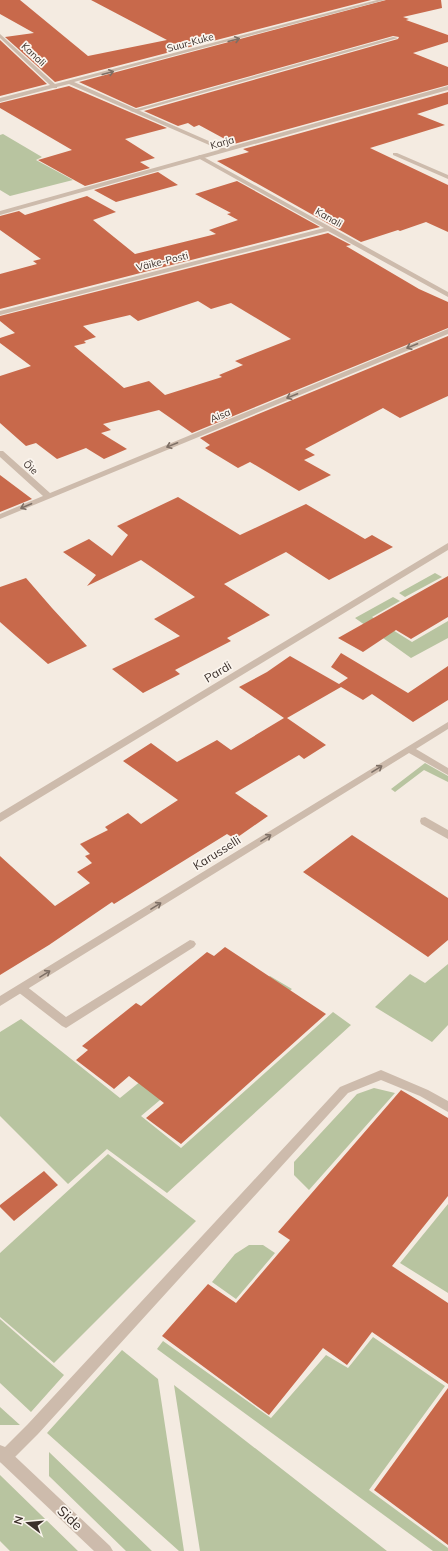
<svg xmlns="http://www.w3.org/2000/svg" width="448" height="1551" font-family="Mulish,sans-serif">
	<style>
		.green { fill: #b8c4a0 }
		.building { fill: #c8694b; fill-rule: evenodd }
		.lines { fill: none; stroke-linecap: round; stroke-linejoin: round }
		.service { fill: #cdbbac; fill-rule: evenodd }
		.minor { fill: #cdbbac; fill-rule: evenodd }
		.tertiary { fill: #cdbbac; fill-rule: evenodd }
		.oneway { stroke: #7d6f65 }
		.labels { text-anchor: middle; stroke-width: 3.5; stroke-linejoin: round; paint-order: stroke }
		.far-street-label { font-size: 10px; fill: #3b302b; stroke: #fbf5ee }
		.street-label { font-size: 12px; fill: #3b302b; stroke: #fbf5ee }
		.near-street-label { font-size: 14px; fill: #3b302b; stroke: #fbf5ee }
	</style>
	<rect width="100%" height="100%" fill="#f4ebe1"/>
	<path class="green" d="M3 134 42 157 36 160 73 180 10 196 0 190V135Z
		M435 573 442 577 405 597 399 593Z
		M393 597 400 601 372 617 412 642 448 621V638L411 658 355 618Z
		M425 763 448 776V782L424 770 395 792 391 789Z
		M448 964V1025L432 1042 375 1007 410 974 425 983Z
		M270 976 292 989 141 1116 181 1148 333 1012 351 1025 167 1193 107 1149 68 1184 0 1116V1032L21 1019 120 1098Z
		M374 1088 395 1093 309 1190 294 1175V1162L357 1094Z
		M108 1154 196 1221 54 1363 0 1317V1253Z
		M448 1204V1293L400 1263Z
		M249 1245H263L275 1253 236 1299 212 1282 235 1254Z
		M0 1319 64 1375 31 1412 0 1383Z
		M373 1337 445 1386 369 1490 448 1548V1551H433L157 1349 163 1341 271 1418 326 1355 348 1368Z
		M122 1350 158 1379 184 1551H179L47 1433Z
		M174 1385 387 1551H200Z
		M0 1407 20 1425H0Z
		M49 1452 152 1551H126L49 1476Z
		M0 1475 78 1551H10L0 1541Z"/>
	<path class="building" d="M0 0H20L88 56 167 40 91 0H371L55 82 5 37 34 33 0 14Z
		M386 0H441L442 8 403 17 409 19 406 20 448 35V42L413 53 448 67V85L234 144 199 125 194 127 188 123 178 126 144 111 398 39 399 37 393 36 136 108 79 82Z
		M0 40 47 84 0 96Z
		M69 86 167 128 125 139 155 158 140 162 150 168 85 186 38 160 72 150 0 108V103Z
		M448 92V104L417 114 445 125 370 148 448 185V232L426 222 400 231 398 230 361 242 217 161 249 152 243 149Z
		M158 172 178 185 116 202 94 190Z
		M237 181 320 227 0 309V274L37 264 33 261 41 259 0 230V216L19 211 25 215 87 196 116 212 93 220 135 254 216 234 209 230 238 220 227 214 231 213 195 194Z
		M328 233 351 245 346 246 419 289 448 302V328L192 433 159 410 103 424 111 430 101 433 127 449 104 459 86 448 57 459 36 443 26 446 0 423V376L31 366 0 343V338L15 333 0 321V316ZM198 301 211 309 231 303 291 339 235 361 243 365 219 375 222 377 165 395 149 381 124 388 74 346 86 343 84 341 96 337 83 326 130 315 138 321Z
		M448 336V396L400 418 383 408 305 449 315 455 304 460 331 475 299 491 250 462 238 468 205 448 210 445 200 438Z
		M0 475 32 499 0 512Z
		M178 497 240 535 306 504 365 539 372 535 393 547 329 580 286 552 224 584 270 615 227 638 231 641 175 670 180 674 143 693 112 669 180 636 154 619 195 597 141 560 87 586 96 575 63 552 89 539 112 556 128 535 117 526Z
		M448 576V617L411 639 396 630 363 652 338 638Z
		M26 578 52 608 87 646 48 664 0 622V587Z
		M341 653 408 693 448 666V700L413 722 372 694 363 700 341 687 287 718 326 745 304 759 299 755 235 793 268 816 235 839 227 834 114 904 112 902 49 945 0 975V856L55 906 90 883 77 872 92 863 85 856 90 854 80 844 108 830 105 827 128 813 141 824 178 800 123 761 151 743 177 762 217 740 231 750 284 718 239 687 267 672 290 656 339 684 348 678 331 667Z
		M352 835 448 898V940L428 957 303 872Z
		M225 947 326 1014 181 1144 146 1118 164 1103 129 1076 114 1089 76 1060 88 1050 82 1046 136 1003 141 1006 207 952 214 956Z
		M401 1090 448 1118V1196L392 1266 448 1303V1384L372 1332 347 1365 323 1348 269 1415 162 1336 208 1284 236 1303 290 1240 278 1232Z
		M44 1171 58 1185 14 1221 0 1207V1205Z
		M448 1388V1545L374 1490Z"/>
	<g class="lines">
		<path class="service" d="M393 37 398 38 135 112 130 111Z
			M190 940 194 941 196 944 194 947 66 1028 62 1026 18 992 16 989 18 986 22 985 26 986 66 1017Z
			M381 1070 428 1090 448 1101V1112L420 1096 381 1080 348 1093 38 1434 10 1462 5 1464 0 1462V1452L28 1424 340 1087Z"/>
		<path class="minor" d="M377 0H385L74 82 227 149V151H223L69 84 57 87V88H53L0 102V98L50 85 0 38V34L55 84Z
			M393 153H397L448 175V179L393 155Z
			M200 155 448 292V297L328 231 0 315V311L324 228 198 158V156Z
			M448 329V334L0 519V514L43 496 0 457V451H3L50 493Z
			M448 543V550L0 822V813Z
			M448 722V729L416 749 448 768V775L409 753 0 1006V996Z
			M425 817 448 830V839L421 824 420 821 421 818Z
			M0 1445 5 1447 110 1546 113 1551H94L0 1462Z"/>
		<path class="tertiary" d="M448 86V90L0 215V211Z"/>
	</g>
	<defs><path id="oneway-shaft" d="M-6 0H5M1.5-3L5.5 0L1.5 3" fill="none" stroke-width="1.6" stroke-linecap="round" stroke-linejoin="round"/></defs>
	<g class="oneway">
		<use href="#oneway-shaft" transform="translate(234 40) rotate(-15)"/>
		<use href="#oneway-shaft" transform="translate(108 73) rotate(-15)"/>
		<use href="#oneway-shaft" transform="translate(412 346) rotate(158)"/>
		<use href="#oneway-shaft" transform="translate(292 396) rotate(158)"/>
		<use href="#oneway-shaft" transform="translate(172 445) rotate(158)"/>
		<use href="#oneway-shaft" transform="translate(26 506) rotate(157)"/>
		<use href="#oneway-shaft" transform="translate(377 769) rotate(-32)"/>
		<use href="#oneway-shaft" transform="translate(266 838) rotate(-32)"/>
		<use href="#oneway-shaft" transform="translate(156 906) rotate(-32)"/>
		<use href="#oneway-shaft" transform="translate(45 974) rotate(-32)"/>
	</g>
	<g class="labels">
		<g class="far-street-label">
			<text transform="translate(190 42) rotate(-15)" y="4">Suur-Kuke</text>
			<text transform="translate(34 54) rotate(43)" y="4">Kanali</text>
			<text transform="translate(222 142) rotate(-16)" y="4">Karja</text>
			<text transform="translate(329 217) rotate(29)" y="4">Kanali</text>
			<text transform="translate(162 261) rotate(-14)" y="4">Väike-Posti</text>
			<text transform="translate(220 415) rotate(-22)" y="4">Aisa</text>
			<text transform="translate(31 467) rotate(42)" y="4">Õie</text>
		</g>
		<g class="street-label">
			<text transform="translate(218 672) rotate(-31)" y="4">Pardi</text>
			<text transform="translate(217 853) rotate(-32)" y="4">Karusselli</text>
		</g>
		<g class="near-street-label">
			<text transform="translate(70 1518) rotate(43)" y="5">Side</text>
		</g>
	</g>
	<g transform="translate(28 1523) rotate(286)" stroke="#fbf5ee" stroke-width="3" paint-order="stroke">
	<path d="M0-3L7 15L0 10L-7 15Z" fill="#3b302b"/>
	<text y="-6" font-size="11" font-weight="bold" text-anchor="middle" fill="#3b302b">N</text>
	</g>
</svg>
